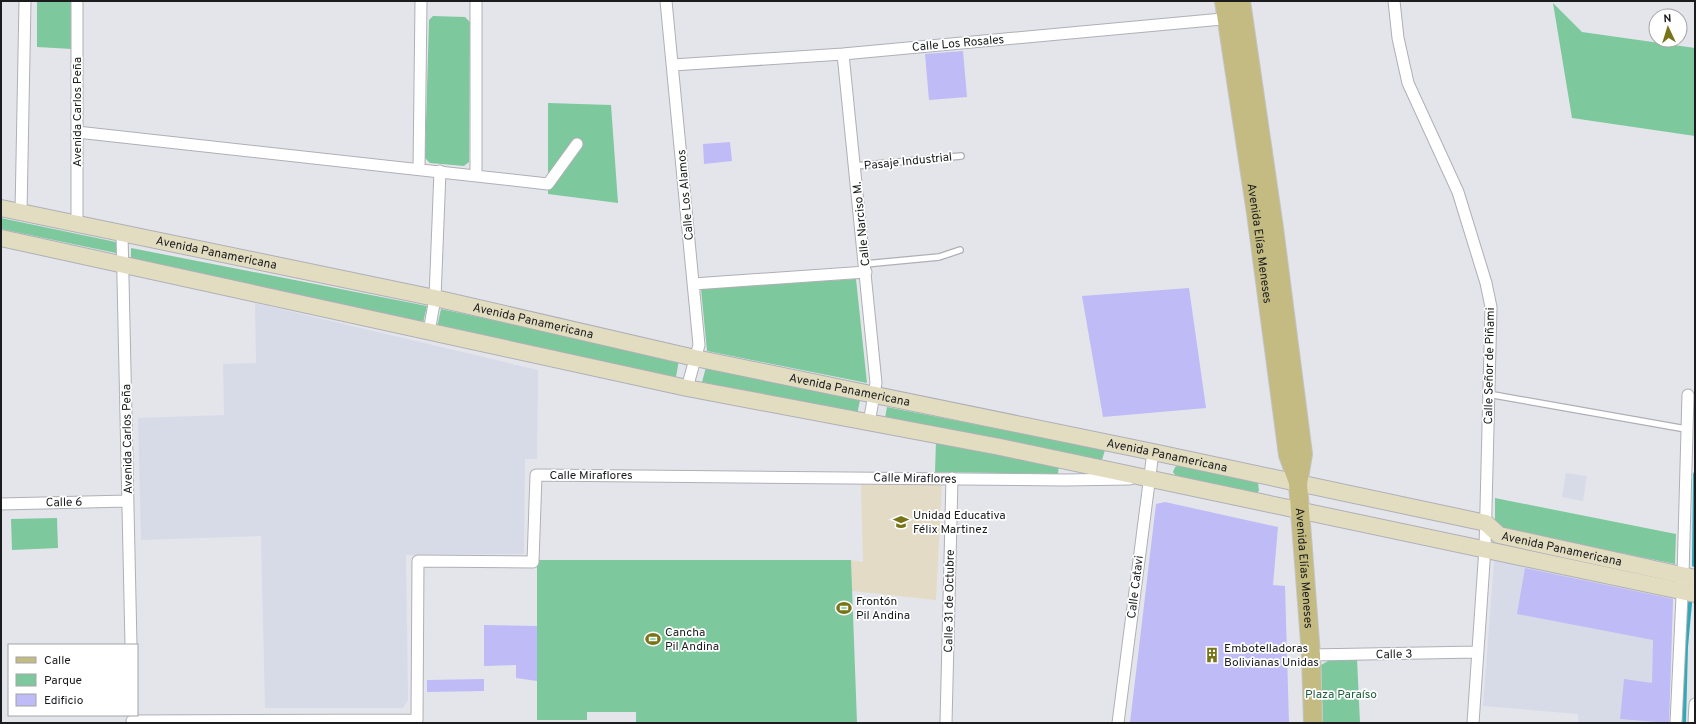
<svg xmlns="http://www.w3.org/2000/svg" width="1696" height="724" font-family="Overpass,sans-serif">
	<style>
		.built { fill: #d7dbe8 }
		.education { fill: #e3dbc5 }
		.green { fill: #7ec89d }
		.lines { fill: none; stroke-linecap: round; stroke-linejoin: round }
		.stream { stroke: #31aab6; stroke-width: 4 }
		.building { fill: #bfbbf6 }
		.service-casing { stroke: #afb0b6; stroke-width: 8 }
		.minor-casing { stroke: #afb0b6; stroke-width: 13 }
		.secondary-casing { stroke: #afb0b6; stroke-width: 18 }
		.primary-casing { stroke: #c4c4c4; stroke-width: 20 }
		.service { stroke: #fff; stroke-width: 5.5 }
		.minor { stroke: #fff; stroke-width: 11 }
		.secondary { stroke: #e2ddc0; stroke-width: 16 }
		.primary { stroke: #c4bb82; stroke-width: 18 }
		.labels { text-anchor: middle; stroke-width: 3.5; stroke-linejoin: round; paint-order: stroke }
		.street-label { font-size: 12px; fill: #1b1c1e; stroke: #fff }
		.poi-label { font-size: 12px; fill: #1b1c1e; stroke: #fff; text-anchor: start }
		.park-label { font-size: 12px; fill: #225d3e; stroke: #fff }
	</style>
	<rect width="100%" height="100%" fill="#e3e5eb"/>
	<path class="built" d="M255 303 538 370 537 459H525L524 554 406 555 408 700 403 708H265L261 536 141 540 138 418 224 415 223 364 256 363Z
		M1566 473 1587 476 1583 501 1562 497Z
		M1494 560 1673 598 1669 723H1578V714L1483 706Z"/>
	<path class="education" d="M861 484H942L936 600 852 591 851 560 863 562Z"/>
	<path class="green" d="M37 1H72V49L37 47Z
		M1553 3 1582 32 1695 48V136L1572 118Z
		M433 16 465 17 470 22 469 162 464 166 430 163 425 158 429 20Z
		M548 103 611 105 618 203 548 194Z
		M1 218 116 242V253L1 229Z
		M131 248 427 306 423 323 131 258Z
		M856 279 867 383 707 351 701 289Z
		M441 309 679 360 676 377 437 327Z
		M706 367 860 400 857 415 702 382Z
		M887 407 1105 450 1102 460 885 418Z
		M936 441 1059 464 1058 474 935 472Z
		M1180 465 1258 482 1259 491 1256 493 1177 478 1173 472 1175 467Z
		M1495 498 1676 534 1675 564 1504 529 1495 521Z
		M57 518 58 548 12 550 11 519Z
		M537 560H851L857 723H636V712H587V720H537Z
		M1357 659 1360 723H1323L1321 665 1328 661Z"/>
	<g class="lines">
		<path class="stream" d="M1694 565 1695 474
			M1684 723 1686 647 1690 603"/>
	</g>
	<path class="building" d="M963 51 967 97 929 100 925 54Z
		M730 142 732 161 704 164 703 144Z
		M1189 288 1206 408 1103 417 1082 296Z
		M1165 502 1278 527 1273 585 1285 586 1289 723H1130L1156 504Z
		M1525 568 1673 599 1669 723 1620 719 1624 679 1652 683 1653 640 1517 614Z
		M484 625 537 626V681L516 678V665L484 666Z
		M484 679V691L427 692V680Z"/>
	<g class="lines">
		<g class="service-casing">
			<path id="service" d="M855 166 961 156
				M865 264 939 257 960 250
				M1488 394 1686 429"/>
		</g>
		<g class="minor-casing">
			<path id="minor" d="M476 1V175
				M666 1 699 345 687 388
				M1394 1 1398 38 1408 83 1458 192 1486 283 1491 307 1485 548 1473 723
				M843 54 876 383 869 423
				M673 65 843 54 1233 18
				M77 132 548 184 577 144
				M419 169 421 1
				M21 212 25 1
				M77 224V1
				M122 233 131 645
				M693 284 866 272
				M429 332 435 298 440 171
				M1 504 128 501
				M1311 655 1477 652
				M132 721 417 720 418 561 533 562 536 475 1065 480 1130 479
				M946 723 952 478
				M1118 723 1153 452
				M1676 723 1683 575 1688 395
				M1694 723 1695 704"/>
		</g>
		<g class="secondary-casing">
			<g id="secondary">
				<path id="s1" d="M1 208 435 298 695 358 1153 452 1486 523 1499 535 1695 578"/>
				<path d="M1 238 687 388 1000 447 1695 594"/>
			</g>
		</g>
		<g class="primary-casing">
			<g id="primary">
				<path id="s2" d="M1224 1 1256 213 1288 455 1298 482"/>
				<path id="s3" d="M1241 1 1274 228 1303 454 1298 484 1311 655 1313 723"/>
			</g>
		</g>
		<use href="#service" class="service"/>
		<use href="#minor" class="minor"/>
		<use href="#secondary" class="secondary"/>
		<use href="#primary" class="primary"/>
	</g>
	<defs>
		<g id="school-bare" transform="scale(1.2)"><path d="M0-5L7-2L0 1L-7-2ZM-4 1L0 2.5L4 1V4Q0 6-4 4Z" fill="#777418" stroke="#fff" stroke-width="2.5" paint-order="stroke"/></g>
		<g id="stadium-bare" transform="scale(1.2)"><path d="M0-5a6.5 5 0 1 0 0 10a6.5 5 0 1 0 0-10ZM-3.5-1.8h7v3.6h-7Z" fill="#777418" stroke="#fff" stroke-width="2.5" paint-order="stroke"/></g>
		<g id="building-bare" transform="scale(1.2)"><path d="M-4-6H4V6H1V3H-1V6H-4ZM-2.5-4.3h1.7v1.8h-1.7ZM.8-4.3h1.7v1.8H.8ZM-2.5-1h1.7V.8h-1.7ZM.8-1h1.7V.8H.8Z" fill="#777418" stroke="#fff" stroke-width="2.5" paint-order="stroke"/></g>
	</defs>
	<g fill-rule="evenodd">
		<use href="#school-bare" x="901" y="522"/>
		<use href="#stadium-bare" x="844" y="608"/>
		<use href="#stadium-bare" x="653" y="639"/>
		<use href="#building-bare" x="1212" y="655"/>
	</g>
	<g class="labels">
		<g class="street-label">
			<text transform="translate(958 43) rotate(-5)" y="4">Calle Los Rosales</text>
			<text transform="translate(77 112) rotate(-90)" y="4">Avenida Carlos Peña</text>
			<text transform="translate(908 161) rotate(-6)" y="4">Pasaje Industrial</text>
			<text transform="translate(685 195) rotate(-95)" y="4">Calle Los Alamos</text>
			<text transform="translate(861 224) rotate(-96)" y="4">Calle Narciso M.</text>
			<text dy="4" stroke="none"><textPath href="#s2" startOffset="245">Avenida Elías Meneses</textPath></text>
			<text dy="4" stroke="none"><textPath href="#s1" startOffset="220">Avenida Panamericana</textPath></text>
			<text dy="4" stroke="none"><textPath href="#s1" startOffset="544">Avenida Panamericana</textPath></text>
			<text transform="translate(1489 366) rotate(-89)" y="4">Calle Señor de Piñami</text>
			<text dy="4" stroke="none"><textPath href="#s1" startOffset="868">Avenida Panamericana</textPath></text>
			<text transform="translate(127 439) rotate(-91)" y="4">Avenida Carlos Peña</text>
			<text dy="4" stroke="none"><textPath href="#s1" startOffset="1192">Avenida Panamericana</textPath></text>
			<text x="591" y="479">Calle Miraflores</text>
			<text transform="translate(915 478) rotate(1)" y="4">Calle Miraflores</text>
			<text transform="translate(64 502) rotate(-1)" y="4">Calle 6</text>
			<text dy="4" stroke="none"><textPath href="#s1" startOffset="1600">Avenida Panamericana</textPath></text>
			<text dy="4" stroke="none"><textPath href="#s3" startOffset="572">Avenida Elías Meneses</textPath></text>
			<text transform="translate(1135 587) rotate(-83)" y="4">Calle Catavi</text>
			<text transform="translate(949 601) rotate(-89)" y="4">Calle 31 de Octubre</text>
			<text transform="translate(1394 654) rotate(-1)" y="4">Calle 3</text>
		</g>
		<g class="poi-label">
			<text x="913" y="519">Unidad Educativa<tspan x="913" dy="14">Félix Martinez</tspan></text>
			<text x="856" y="605">Frontón<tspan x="856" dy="14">Pil Andina</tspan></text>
			<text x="665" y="636">Cancha<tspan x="665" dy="14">Pil Andina</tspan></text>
			<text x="1224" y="652">Embotelladoras<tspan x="1224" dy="14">Bolivianas Unidas</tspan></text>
		</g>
		<g class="park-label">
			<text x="1341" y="698">Plaza Paraíso</text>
		</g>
	</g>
	<rect width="1696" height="724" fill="none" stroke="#1b1c1e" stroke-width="4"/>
	<rect x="8" y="644" width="130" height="72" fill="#ffffff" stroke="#a4a4a5"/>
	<rect x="16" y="657" width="20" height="6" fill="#c4bb82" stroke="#a4a4a5"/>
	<text x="44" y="664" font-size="12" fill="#1b1c1e">Calle</text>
	<rect x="16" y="674" width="20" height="12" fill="#7ec89d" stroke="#a4a4a5"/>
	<text x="44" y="684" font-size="12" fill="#1b1c1e">Parque</text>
	<rect x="16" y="694" width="20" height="12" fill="#bfbbf6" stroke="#a4a4a5"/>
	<text x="44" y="704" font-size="12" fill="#1b1c1e">Edificio</text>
	<g transform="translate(1668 28) rotate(356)"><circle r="19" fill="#ffffff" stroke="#a4a4a5"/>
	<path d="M0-3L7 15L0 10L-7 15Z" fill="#777418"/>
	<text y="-6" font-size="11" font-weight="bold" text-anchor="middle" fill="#1b1c1e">N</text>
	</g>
</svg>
